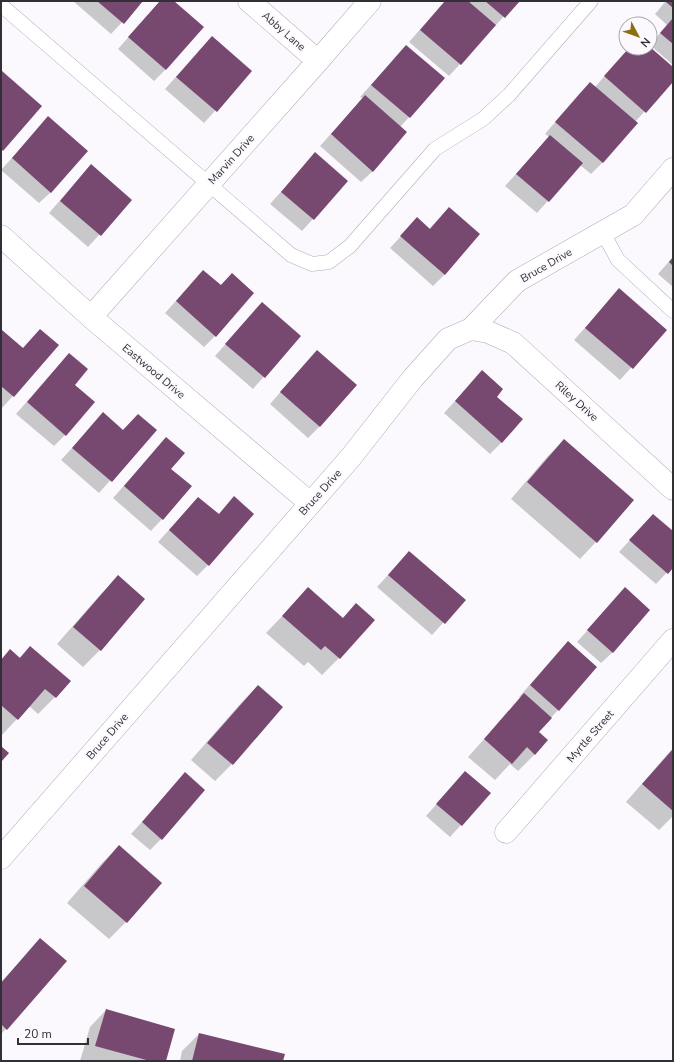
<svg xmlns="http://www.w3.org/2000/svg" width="674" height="1062" font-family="'Nunito Sans',sans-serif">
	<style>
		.shadow { fill: #0003 }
		.building { fill: #784970 }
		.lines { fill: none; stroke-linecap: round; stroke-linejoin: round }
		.service-casing { stroke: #b2aabc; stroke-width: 15 }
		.minor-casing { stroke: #b2aabc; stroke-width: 23 }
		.service { stroke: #fff; stroke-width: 14 }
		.minor { stroke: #fff; stroke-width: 22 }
		.labels { text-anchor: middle; stroke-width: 4; stroke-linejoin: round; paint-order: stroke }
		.street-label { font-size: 11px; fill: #322f36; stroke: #fbf9fd }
	</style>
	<rect width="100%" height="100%" fill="#fbf9fd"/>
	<path class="shadow" d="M73 1H142L111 34Z
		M160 1H173L166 69 154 81 118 49Z
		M445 1H518L449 76 409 42Z
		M666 1H673V65L650 45 667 25 655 14Z
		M212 37 251 71 204 123 165 89Z
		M406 46 444 79 400 127 373 171 361 182 320 146 363 98 360 97Z
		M629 48H650L673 68V80L635 122 637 123 602 163 591 174 580 165 537 213 505 186 549 137 545 134 579 94 590 83 595 87Z
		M48 118 51 192 39 203 1 170Z
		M315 154 347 181 302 231 270 204Z
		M91 165 131 200 88 247 49 213Z
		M449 208 445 274 433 286 390 248 417 219 429 229Z
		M673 257V287L658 274Z
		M203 271 220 286 232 274 215 336 204 347 165 313Z
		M619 290 665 330 620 380 574 340Z
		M262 303 300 336 253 389 215 356Z
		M1 332 23 349 58 346 2 408Z
		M69 354 74 385 65 435 54 446 16 414Z
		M306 363 320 426 308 438 270 404Z
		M482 372 495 397 502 442 490 454 444 413Z
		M103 414 122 431 138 415 155 430 99 493 61 460Z
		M166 438 170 469 162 519 151 531 113 498Z
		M564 440 596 542 580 559 511 499 547 457Z
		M198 498 218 515 234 498 208 565 197 576 158 542Z
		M653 515 673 533V566L656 584 619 552Z
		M409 552 464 600 432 635 377 587Z
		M118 577 100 650 83 667 57 644 101 594Z
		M308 589 342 619 356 605 339 658 322 675 308 662 304 666 266 633Z
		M625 589 613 652 601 663 577 642Z
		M30 647 55 697 38 714 29 706 1 736V660L10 650 19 658Z
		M557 654 558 710 538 732 535 754 518 771 510 764 495 780 468 757 521 698 519 697Z
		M258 686 282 707 232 764 215 781 191 760 241 703Z
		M673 748V816L659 830 626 802Z
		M465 772 490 793 450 837 426 816Z
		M185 774 161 839 150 850 131 834Z
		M119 846 160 883 126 922 109 939 67 903 102 863Z
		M40 940 6 1029 1 1034V982Z
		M106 1010 165 1061H80L90 1027Z
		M199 1034 282 1061H180L182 1051Z"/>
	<path class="building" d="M97 1H143L124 24Z
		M160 1H174L204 27 166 70 128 37Z
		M445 1H468L496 25 461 65 420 30Z
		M485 1H520L505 18Z
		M666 1H673V8L666 2Z
		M673 18V44L660 33Z
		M212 36 252 71 217 112 176 77Z
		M406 45 445 78 410 118 371 85Z
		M650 47 673 67V82L646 113 604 76 629 48H650Z
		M2 71 42 106 3 151 1 149V72Z
		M590 82 638 123 603 163 555 122Z
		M365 95 407 132 373 172 331 134Z
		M48 116 88 151 51 193 12 158Z
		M550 135 583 163 549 202 516 174Z
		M315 152 348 181 314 220 281 192Z
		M91 164 132 200 101 236 60 201Z
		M449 207 480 234 445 275 400 236 417 217 430 229Z
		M673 257V266L669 262Z
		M203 270 221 285 232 273 254 293 216 337 176 301Z
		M619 288 667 330 633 369 585 328Z
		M262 302 301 336 265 378 225 344Z
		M40 329 59 345 14 397 1 386V331L2 330 23 348Z
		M317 350 357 385 320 427 280 392Z
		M69 353 88 369 75 385 95 402 66 436 27 402Z
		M482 370 503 389 497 397 523 419 502 443 455 401Z
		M103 412 123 430 138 414 157 430 112 482 72 448Z
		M166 437 185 453 171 469 192 486 163 520 124 486Z
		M564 439 634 500 597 543 527 482Z
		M234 496 254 514 209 566 169 530 198 497 219 514Z
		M653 514 673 531V568L668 574 629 540Z
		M409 551 466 600 445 624 388 575Z
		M118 575 145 599 101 651 73 627Z
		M308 587 343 618 356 603 375 620 340 659 325 646 321 650 282 616Z
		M625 587 650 610 613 653 587 630Z
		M568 641 597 667 559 711 530 685Z
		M30 646 71 681 56 698 45 689 18 720 1 705V660L10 649 20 658Z
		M258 685 283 707 233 765 207 743Z
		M524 693 552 718 539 732 548 740 535 755 527 747 512 764 484 739Z
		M1 746 9 753 1 762Z
		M673 749V811L642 784Z
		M465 771 491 793 462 826 436 804Z
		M185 772 205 790 162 840 142 822Z
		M119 845 162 883 127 923 84 886Z
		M40 938 67 961 7 1030 1 1024V983Z
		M106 1009 175 1029 166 1061H150L95 1046Z
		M199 1033 285 1054 283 1061H192Z"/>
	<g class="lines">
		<g class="service-casing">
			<path id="service" d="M1 5 291 255 312 264 329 262 350 246 435 149 483 119 509 95 591 1
				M603 233 618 260 673 311"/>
		</g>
		<g class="minor-casing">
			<path id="minor" d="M249 1 318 61
				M1 236 91 317 310 503
				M91 317 318 61 370 1
				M471 329 488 332 513 343 673 489
				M506 832 673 640
				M1 858 351 457 413 378 448 339 471 329 517 281 633 215 673 169"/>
		</g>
		<use href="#service" class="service"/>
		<use href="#minor" class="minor"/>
	</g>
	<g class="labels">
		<g class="street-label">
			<text transform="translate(284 31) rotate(41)" y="4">Abby Lane</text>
			<text transform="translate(231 159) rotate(-48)" y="4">Marvin Drive</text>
			<text transform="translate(546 265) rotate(-30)" y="4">Bruce Drive</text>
			<text transform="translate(154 371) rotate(40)" y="4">Eastwood Drive</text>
			<text transform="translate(577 401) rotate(42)" y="4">Riley Drive</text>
			<text transform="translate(320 492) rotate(-48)" y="4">Bruce Drive</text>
			<text transform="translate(107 736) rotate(-49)" y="4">Bruce Drive</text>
			<text transform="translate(590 736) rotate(-49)" y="4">Myrtle Street</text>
		</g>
	</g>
	<rect width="674" height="1062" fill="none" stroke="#322f36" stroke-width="4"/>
	<g transform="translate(638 36) rotate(131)"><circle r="19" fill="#fbf9fd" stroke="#aba8ad"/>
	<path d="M0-3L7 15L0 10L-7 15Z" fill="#8f6d12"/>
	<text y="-6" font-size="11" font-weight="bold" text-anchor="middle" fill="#322f36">N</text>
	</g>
	<path d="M18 1038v6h70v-6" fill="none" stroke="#322f36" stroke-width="2"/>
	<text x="24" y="1038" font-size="12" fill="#322f36" stroke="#fbf9fd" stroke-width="3" paint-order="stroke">20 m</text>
</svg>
